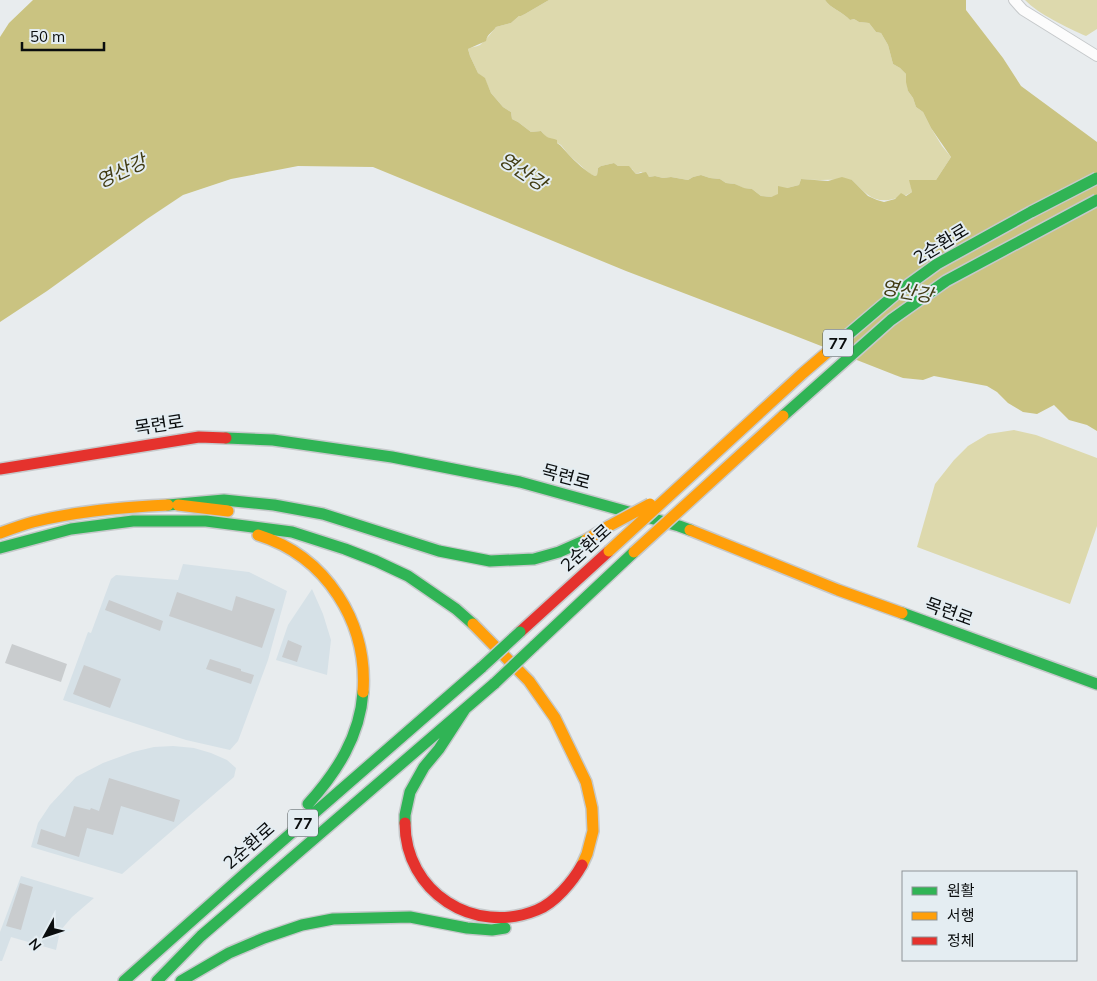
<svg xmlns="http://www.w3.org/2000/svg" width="1097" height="981" font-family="Mulish,'Noto Sans KR',sans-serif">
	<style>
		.built { fill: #d6e1e7 }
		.green { fill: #ddd9ad }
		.water { fill: #cac381 }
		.building { fill: #c9ccce }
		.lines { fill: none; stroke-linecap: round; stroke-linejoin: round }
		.street-casing { stroke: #c6c9cb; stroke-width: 12 }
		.fast-casing { stroke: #c6c9cb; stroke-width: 14 }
		.slow-casing { stroke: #c6c9cb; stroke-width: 14 }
		.jam-casing { stroke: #c6c9cb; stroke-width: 14 }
		.street { stroke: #fcfcfc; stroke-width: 10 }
		.fast { stroke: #30b455; stroke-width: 11 }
		.slow { stroke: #ff9f0a; stroke-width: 11 }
		.jam { stroke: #e5322d; stroke-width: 11 }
		.fast-bridge-casing { stroke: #c6c9cb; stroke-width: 14; stroke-linecap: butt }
		.slow-bridge-casing { stroke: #c6c9cb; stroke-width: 14; stroke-linecap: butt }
		.fast-bridge { stroke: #30b455; stroke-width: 11 }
		.slow-bridge { stroke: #ff9f0a; stroke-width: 11 }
		.labels { text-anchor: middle; stroke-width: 4; stroke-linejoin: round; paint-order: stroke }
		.shield { fill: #e4edf2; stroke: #4b5052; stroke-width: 1 }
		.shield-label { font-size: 16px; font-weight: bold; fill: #0a0d0e }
		.street-label { font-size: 18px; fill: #0a0d0e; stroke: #e4edf2 }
		.water-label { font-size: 19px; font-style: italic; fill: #403b12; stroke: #e4edf2 }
	</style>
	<rect width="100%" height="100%" fill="#e8ecee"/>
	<path class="built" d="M183 564 249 572 287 591 268 660 238 741 230 750 186 740 63 700 88 632 91 633 111 579 116 575 178 580Z
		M312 589 323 614 331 640 327 675 276 660 288 625Z
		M173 746 194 748 211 753 227 760 236 768 234 777 122 874 31 847 38 823 50 805 76 777 103 763 133 752 154 747Z
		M21 876 94 898 72 917 60 931 56 950 11 937 2 961H0V932Z"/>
	<path class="green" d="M549 0H825C830 8 843 12 850 20L854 19 859 22 869 23 876 32 881 33 888 45 893 64 900 68 906 74 908 91 913 98 916 107 923 112 931 128 942 146 951 157 936 180 910 181 912 192C907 195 903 197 897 198 875 205 867 195 852 180 835 179 818 181 801 179L799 185 787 188 778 195 771 197 761 196 752 189 743 188 735 184 726 183 720 179 710 178 701 175 693 177 688 180 671 177 663 178 655 176 649 177 641 172 636 174 632 169 618 166 614 163 601 166 598 168 597 175 595 176 590 174 569 155 561 145 545 136 541 131 531 132 518 122 512 119 511 112 503 107 491 93 485 79 478 73 470 56 468 49C471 47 476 47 480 45 483 43 494 30 496 27L511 23 519 16H521L525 14Z
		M1025 0H1097V29L1086 36C1068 28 1038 14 1025 0Z
		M1014 430 1036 435 1097 458V526L1070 604 917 547 935 484 954 460 968 446 988 434Z"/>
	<path class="water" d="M33 0H549L525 14 521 16H519L511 23 496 27C493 32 487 34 486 41L468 49 470 56 478 73 485 78 491 93 503 107 511 112 512 119 518 122 531 132 541 131C547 139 549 137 557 140V143C562 146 565 151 569 155 575 161 587 173 595 176L597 175 598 168 601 166 614 163 618 166H629L636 174 646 172 649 177 655 176 663 178 671 177 688 180 693 177 701 175 710 178 720 179 726 183 735 184 744 188 752 189 761 196 771 197 778 194V186L787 188 799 185 801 179 828 181 842 177 852 180 868 196 877 200 884 202 895 199 901 193 906 196 912 192 909 180H936L951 157 931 128 923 112 916 107 913 98 908 91 906 82V74L900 68 893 64 888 45 881 33 876 32 869 23 859 22 854 19 850 20C843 12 830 8 825 0H966V10L1003 58 1021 86 1097 142V431L1087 425 1069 420 1054 405 1037 414 1023 412 1008 403 997 392 987 386 934 376 923 380 903 378 895 375 788 333 626 271 373 167 298 166 231 179 183 195 147 219 47 291 0 322V37L9 23Z"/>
	<path class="building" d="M177 592 232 611 236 596 275 609 262 648 169 616Z
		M109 600 163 621 160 631 105 610Z
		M288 640 302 646 297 662 282 657Z
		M12 644 67 664 61 682 5 663Z
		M210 659 241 669V671L254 675 251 684 206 669Z
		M84 665 121 679 110 708 73 694Z
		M109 778 180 800 174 822 121 806 113 835 87 828 79 857 37 844 41 829 65 837 74 806 90 810 91 808 99 811Z
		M20 883 33 887 21 930 6 926Z"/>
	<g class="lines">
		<g class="street-casing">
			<path id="street" d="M1014 0 1023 10 1097 56"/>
		</g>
		<g class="fast-casing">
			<path id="fast" d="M226 438 273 440 392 457 520 482 679 526 690 530
				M168 505 224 500 274 505 323 514 439 551 490 561 534 559 559 552 586 540
				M0 548 71 529 133 521H206L292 532 345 549 376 561 408 576 456 609 473 624
				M902 613 1097 684
				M534 646 634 552
				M308 804C337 772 360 736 363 692
				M405 823V815L410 792 424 767 439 749 465 709
				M124 981 250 869 482 667
				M157 981 201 936 495 683
				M181 981 229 953 264 938 302 925 333 919 410 917 467 928 492 930 505 928"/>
		</g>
		<g class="slow-casing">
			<path id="slow" d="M178 505 228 511
				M690 530 838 590 902 613
				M0 533C11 529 22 525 33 522 77 511 123 507 168 505
				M258 535C326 556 368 622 363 692
				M473 624 529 681 555 718 586 782 592 808 593 831 587 854 582 865"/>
		</g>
		<g class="jam-casing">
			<path id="jam" d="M0 469 199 437 226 438
				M520 632 609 551
				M405 823C405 892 474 936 537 910 555 903 573 881 582 865"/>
		</g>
		<use href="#street" class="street"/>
		<use href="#fast" class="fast"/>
		<use href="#slow" class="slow"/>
		<use href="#jam" class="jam"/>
		<g class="fast-bridge-casing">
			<path id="fast-bridge" d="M831 349 897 293 937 264 1031 212 1097 178
				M783 416 891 320 946 281 1097 200
				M482 667 520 632
				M495 683 534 646"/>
		</g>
		<g class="slow-bridge-casing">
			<path id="slow-bridge" d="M586 540 609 526 650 504
				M609 551 803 373 831 349
				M634 552 783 416"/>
		</g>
		<use href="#fast-bridge" class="fast-bridge"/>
		<use href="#slow-bridge" class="slow-bridge"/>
	</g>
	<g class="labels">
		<g class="shield">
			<rect x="823" y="329.5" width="30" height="27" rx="4"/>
			<rect x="288" y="809.5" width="30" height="27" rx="4"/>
		</g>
		<g class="shield-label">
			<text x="838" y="349">77</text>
			<text x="303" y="829">77</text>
		</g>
		<g class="street-label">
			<text transform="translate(941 244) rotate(-31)" y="6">2순환로</text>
			<text transform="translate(159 425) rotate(-9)" y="6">목련로</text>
			<text transform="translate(566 477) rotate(15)" y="6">목련로</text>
			<text transform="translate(586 548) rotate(-42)" y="6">2순환로</text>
			<text transform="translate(949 612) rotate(20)" y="6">목련로</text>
			<text transform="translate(249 846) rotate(-41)" y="6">2순환로</text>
		</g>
		<g class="water-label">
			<text transform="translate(121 171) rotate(-25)" y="7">영산강</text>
			<text transform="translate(523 171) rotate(34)" y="7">영산강</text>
			<text transform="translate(907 291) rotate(10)" y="7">영산강</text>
		</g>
	</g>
	<rect x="902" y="871" width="175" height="90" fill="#e4edf2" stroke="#8d9397"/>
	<rect x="912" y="887" width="25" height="8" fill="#30b455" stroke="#8d9397"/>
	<text x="947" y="896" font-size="15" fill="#0a0d0e">원활</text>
	<rect x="912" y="912" width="25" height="8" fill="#ff9f0a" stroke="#8d9397"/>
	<text x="947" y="921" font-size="15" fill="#0a0d0e">서행</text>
	<rect x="912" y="937" width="25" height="8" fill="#e5322d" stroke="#8d9397"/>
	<text x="947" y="946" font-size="15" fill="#0a0d0e">정체</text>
	<g transform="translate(45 936) rotate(230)" stroke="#e4edf2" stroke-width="4" paint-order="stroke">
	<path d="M0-4L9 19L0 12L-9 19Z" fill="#0a0d0e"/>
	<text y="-8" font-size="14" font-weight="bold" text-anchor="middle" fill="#0a0d0e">N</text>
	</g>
	<path d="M22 42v8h82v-8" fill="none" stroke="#0a0d0e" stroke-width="2.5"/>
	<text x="30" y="42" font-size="15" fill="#0a0d0e" stroke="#e4edf2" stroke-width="4" paint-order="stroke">50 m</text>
</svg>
